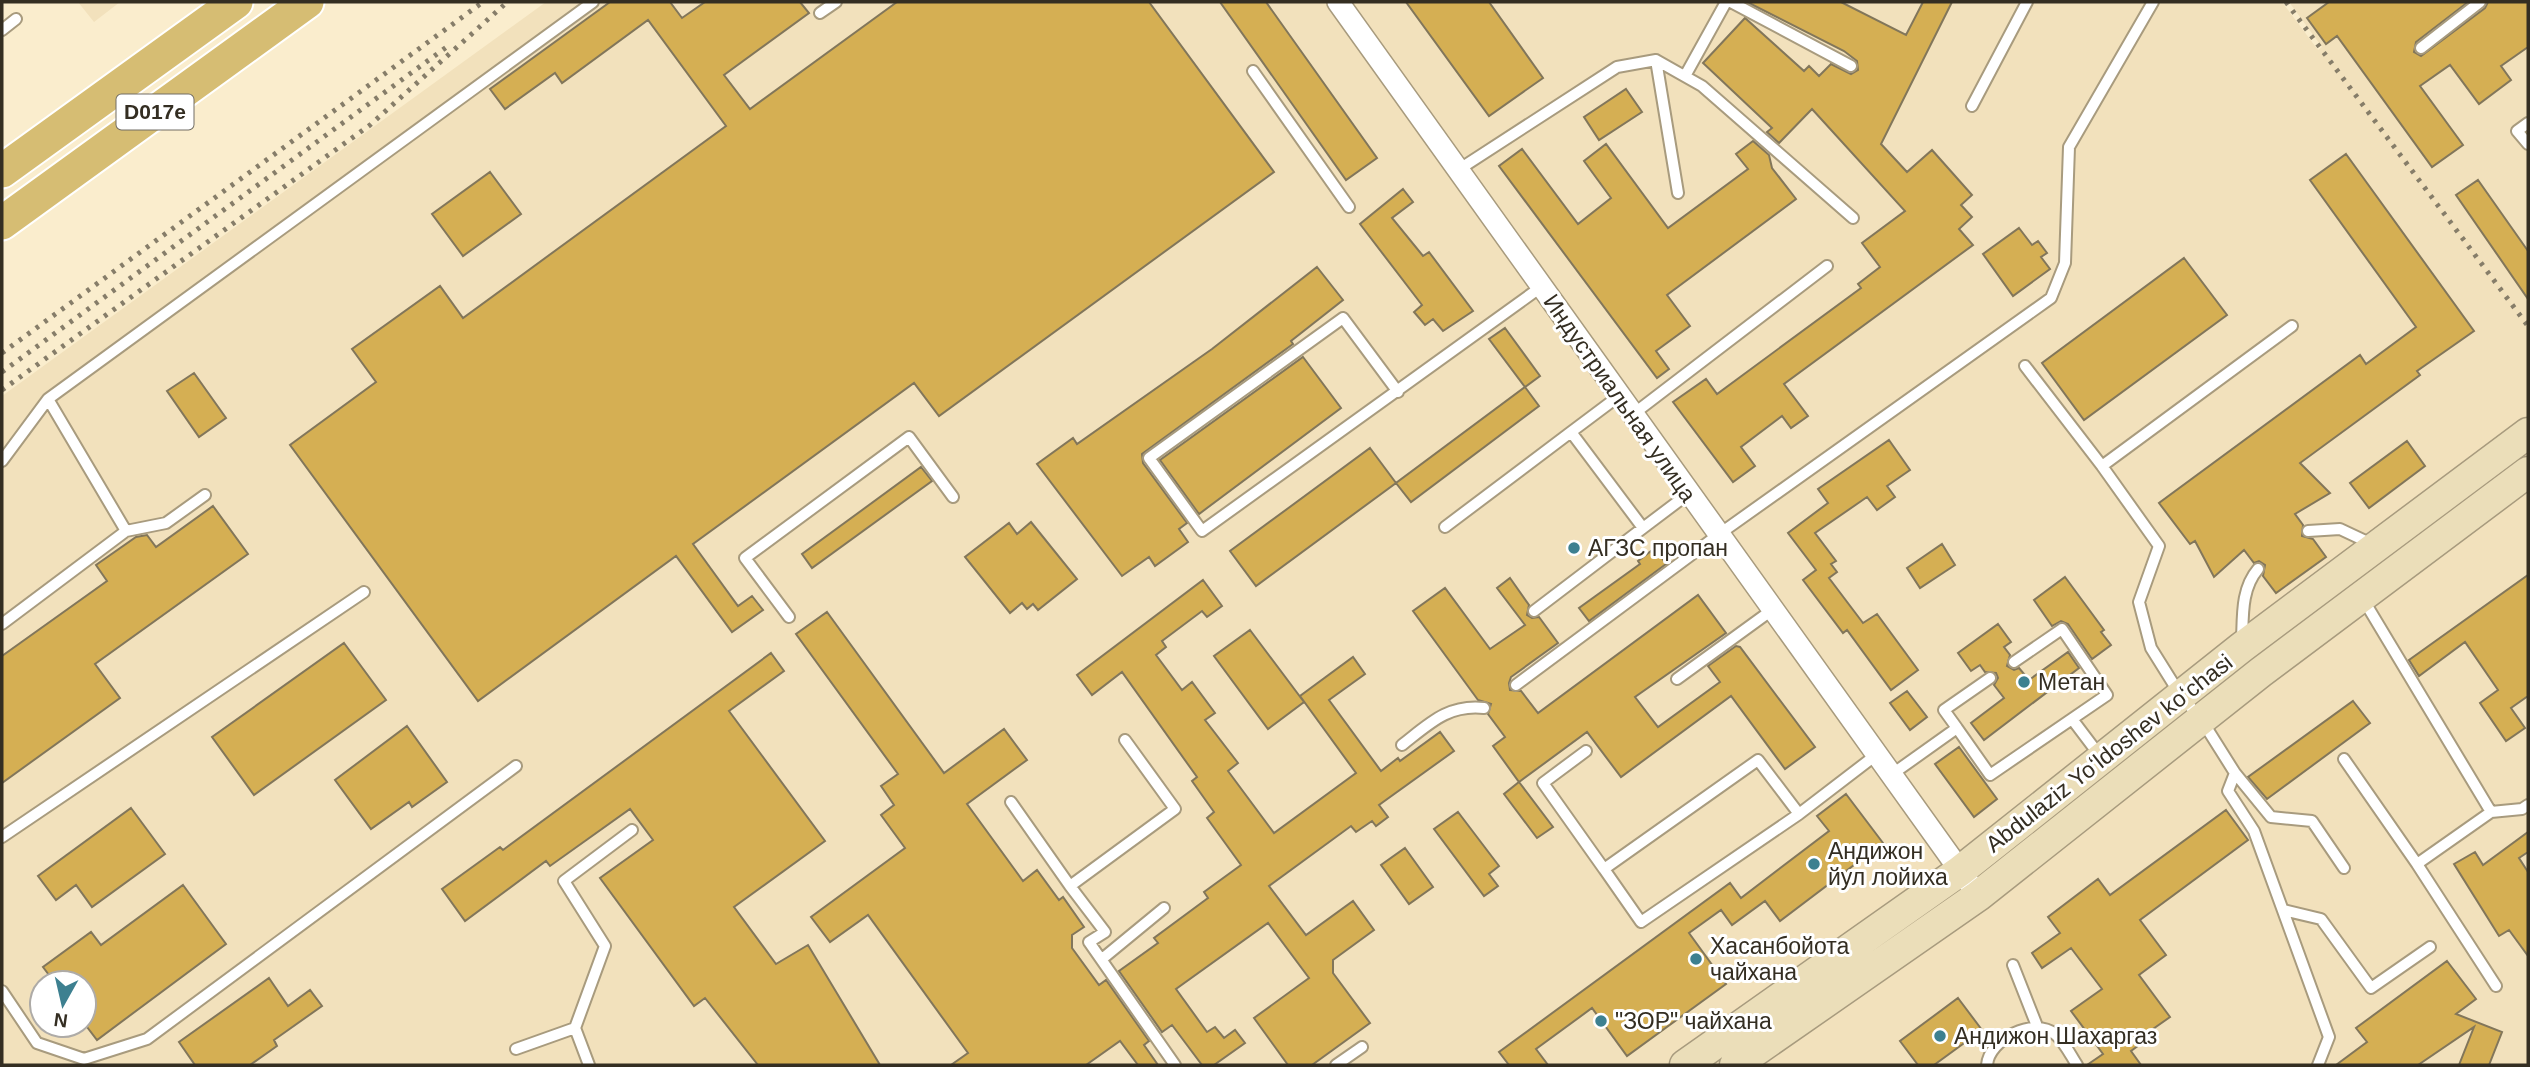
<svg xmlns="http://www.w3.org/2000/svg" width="2530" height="1067" font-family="Helvetica,sans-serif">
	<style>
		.built { fill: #f2e1bc; fill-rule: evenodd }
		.building { fill: #d5af53; stroke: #82765a; stroke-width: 2 }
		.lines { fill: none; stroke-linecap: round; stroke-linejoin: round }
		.service-casing { stroke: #a89b7e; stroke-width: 14 }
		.minor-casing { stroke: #a89b7e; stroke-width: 24 }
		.secondary-casing { stroke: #a89b7e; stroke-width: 33 }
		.primary-casing { stroke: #fff; stroke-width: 37 }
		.service { stroke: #fff; stroke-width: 10 }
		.minor { stroke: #fff; stroke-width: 21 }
		.secondary { stroke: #ebdeb9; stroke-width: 30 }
		.primary { stroke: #d6bd73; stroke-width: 33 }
		.rail { stroke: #867d69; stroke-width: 5; stroke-dasharray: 3.5 7; stroke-linecap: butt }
		.poi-dot { fill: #3d8090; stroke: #fff; stroke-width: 2.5 }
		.labels { text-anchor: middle; stroke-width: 6; stroke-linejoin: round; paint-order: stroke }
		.shield { fill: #fff; stroke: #716d64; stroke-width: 2 }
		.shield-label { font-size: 21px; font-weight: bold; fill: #342e22 }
		.street-label { font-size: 23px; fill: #342e22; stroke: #fff }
		.poi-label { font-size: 23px; fill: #342e22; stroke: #fff; text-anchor: start }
	</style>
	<rect width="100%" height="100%" fill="#faedcd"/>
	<path class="built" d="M78 2H120L94 22Z
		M546 2H2282L2318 50 2322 47 2289 2H2528V1065H2V396ZM42 983H84V1025H42Z"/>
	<path class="building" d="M610 2H670L682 18 705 2H800L809 13 724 75 750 109 897 2H1149L1274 172 939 416 914 383 693 544 738 606 752 596 763 610 732 632 676 556 478 701 290 445 376 382 352 349 440 286 463 318 726 126 648 20 562 83 555 73 505 109 490 89Z
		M1220 2H1266L1377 158 1346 180Z
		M1406 2H1489L1543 78 1489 116Z
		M1747 2H1841L1906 35 1923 2H1952L1881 144 1907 172 1932 150 1972 195 1961 205 1972 217 1959 229 1973 245 1784 384 1808 416 1791 428 1782 416 1741 447 1755 466 1733 482 1673 402 1706 379 1717 394 1861 288 1858 284 1880 267 1862 243 1905 211 1812 109 1779 143 1767 132 1772 128 1703 63 1745 18 1804 71 1809 66 1819 76 1831 64 1851 74 1858 70 1857 61 1844 51Z
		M2329 2H2468L2416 42 2414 52 2421 56 2485 8 2488 2H2528V47L2501 66 2511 80 2479 104 2450 65 2420 86 2463 145 2432 167 2337 36 2326 44 2307 18Z
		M1626 89 1642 112 1599 140 1584 117Z
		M1753 141 1769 155 1772 168 1796 199 1667 295 1690 326 1656 351 1669 369 1657 378 1499 166 1522 149 1578 224 1611 198 1584 161 1606 144 1668 228 1748 169 1736 154Z
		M2346 154 2474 331 2417 371 2420 375 2300 463 2330 493 2295 514 2303 525 2302 536 2313 539 2326 557 2276 593 2263 576 2265 565 2259 561 2254 563 2244 550 2214 577 2195 541 2190 544 2159 503 2360 355 2366 364 2416 327 2310 180Z
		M490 172 521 214 463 256 432 214Z
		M2478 180 2528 251V299L2456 195Z
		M1403 189 1413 202 1392 218 1423 256 1429 252 1473 311 1443 331 1433 319 1425 325 1414 312 1422 305 1360 224Z
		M2019 228 2032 245 2038 241 2047 253 2041 257 2050 269 2013 296 1983 254Z
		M2184 258 2227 315 2084 420 2042 363Z
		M1317 267 1343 300 1291 341 1293 344 1142 454 1143 463 1187 523 1179 529 1188 542 1155 566 1149 557 1122 576 1037 464 1073 438 1077 444 1212 349Z
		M1505 328 1540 376 1525 387 1489 339Z
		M1303 357 1341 408 1199 514 1160 460Z
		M194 373 226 418 199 437 167 391Z
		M1525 387 1539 406 1411 502 1396 483Z
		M1889 440 1910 470 1887 486 1895 497 1877 510 1867 497 1815 533 1836 561 1831 564 1837 572 1829 578 1863 623 1877 614 1918 670 1891 690 1847 630 1843 633 1803 580 1816 570 1788 533 1828 503 1818 489Z
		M2407 441 2425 466 2369 508 2350 483Z
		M1370 448 1396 483 1256 586 1230 551Z
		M921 467 932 481 812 568 802 554Z
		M213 506 248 554 95 664 120 698 2 783V656L107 581 96 565 136 537 147 535 156 547Z
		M1031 522 1077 579 1038 610 1033 604 1027 609 1022 603 1010 613 965 557 1009 523 1017 534Z
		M1942 544 1955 565 1920 588 1907 568Z
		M1655 548 1666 564 1589 621 1579 608 1640 564 1638 561Z
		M2528 575V696L2511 708 2525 728 2506 741 2480 703 2498 690 2465 642 2419 676 2409 660Z
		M2065 577 2104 630 2101 632 2111 645 2092 659 2068 624 2061 621 2052 626 2034 600Z
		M1510 578 1529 605 1527 615 1532 618 1539 617 1558 643 1511 677 1509 683 1510 690 1521 691 1538 713 1698 595 1726 633 1635 697 1658 727 1720 682 1708 666 1736 646 1740 647 1815 747 1785 769 1731 696 1621 777 1587 732 1519 782 1493 746 1505 737 1488 714 1491 704 1478 700 1413 611 1445 588 1490 649 1525 625 1497 588Z
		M1203 580 1222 606 1207 617 1202 611 1162 641 1166 647 1156 655 1182 690 1192 682 1215 713 1205 720 1238 763 1228 771 1274 833 1356 773 1300 696 1353 657 1365 674 1329 700 1381 771 1398 758 1400 761 1440 732 1454 751 1379 805 1388 817 1376 826 1372 821 1356 832 1351 826 1269 886 1306 935 1353 901 1374 930 1333 960V973L1370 1023 1312 1065H1288L1254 1018 1309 978 1268 923 1176 989 1207 1032 1215 1027 1224 1038 1235 1030 1245 1043 1214 1065H1202L1172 1025 1162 1032 1119 971 1158 943 1154 938 1208 898 1204 892 1241 865 1207 818 1214 812 1192 781 1197 777 1122 672 1092 695 1077 675Z
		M827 612 944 773 1004 729 1027 760 967 804 1023 881 1037 870 1059 900 1063 897 1084 927 1072 935V948L1099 985 1106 980 1149 1041 1144 1045 1158 1065H1138L1120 1041 1086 1065H951L968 1053 868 915 830 942 811 917 905 848 881 815 894 805 881 786 898 774 796 634Z
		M1998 624 2011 642 2004 647 2010 655 2007 666 2014 670 2019 668 2029 680 2068 652 2079 668 1984 740 1971 723 2004 698 1994 685 1998 678 1996 673 1985 672 1980 665 1971 671 1958 653Z
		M1250 630 1304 702 1268 729 1214 656Z
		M344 643 386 700 254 795 212 737Z
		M771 653 784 671 729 711 825 841 734 907 776 964 808 945 880 1065H758L705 998 694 1006 600 878 653 840 630 809 550 866 546 861 465 921 442 889 500 847 503 850Z
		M1907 691 1927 717 1910 730 1890 703Z
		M2353 701 2370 723 2267 799 2248 777Z
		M407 726 447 782 412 807 409 802 371 829 335 780Z
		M1959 747 1997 799 1974 817 1935 764Z
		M1519 782 1553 827 1537 838 1504 794Z
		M1846 794 1883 843 1780 921 1765 901 1732 925 1721 910 1689 933 1726 984 1627 1056 1592 1008 1536 1049 1548 1065H1509L1499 1052 1730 883 1741 898 1829 831 1817 816Z
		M131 808 165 854 92 907 76 885 56 900 38 876Z
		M2226 810 2248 840 2140 920 2166 955 2139 975 2170 1017 2143 1036 2146 1040 2131 1051 2141 1065H2087L2103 1054 2071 1011 2102 989 2071 948 2042 968 2032 953 2060 933 2048 917 2098 879 2110 895Z
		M1458 812 1499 866 1489 874 1498 886 1484 896 1434 829Z
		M2528 832V852L2519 858 2528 872V956L2509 930 2499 936 2454 864 2475 852 2483 865Z
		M1405 848 1433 887 1409 904 1381 865Z
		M183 885 226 944 97 1040 84 1023V983H55L43 967 91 932 101 945Z
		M2447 961 2476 999 2456 1014 2502 1032 2489 1065H2459L2474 1027 2418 1065H2336L2367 1042 2356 1028Z
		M269 978 288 1006 310 990 322 1006 274 1040 277 1046 250 1065H195L179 1042Z
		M1958 998 1982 1030 1934 1065H1918L1900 1041Z"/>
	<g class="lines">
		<g class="service-casing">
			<path id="service" d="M1731 2 1851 66
				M820 13 836 2
				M2 30 16 19
				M2421 48 2480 2
				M1656 60 1678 193
				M1253 71 1349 207
				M1685 76 1726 2
				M1972 106 2027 2
				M2528 123 2517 131 2528 144
				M1458 170 1617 67 1656 60 1702 86 1853 218
				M2292 326 2102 466 2159 546 2139 602 2151 648 2181 696 2201 719 2235 773 2228 791 2254 831 2329 1037 2318 1065
				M2025 366 2102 466
				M1398 392 1343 318 1149 458 1202 531 1541 287
				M1619 396 1571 432 1643 528 1688 494
				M48 399 126 531
				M1632 415 1827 266
				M2 461 48 399 593 2
				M1445 527 1571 432
				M2308 531 2340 529 2374 545
				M2363 599 2491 812 2522 809 2528 805
				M1534 611 1643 528
				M789 617 745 558 909 437 953 497
				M2 624 126 531 166 523 205 495
				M2242 641C2243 616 2241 589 2258 569
				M1677 679 1772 610
				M1516 685 1718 535 2051 298 2065 263 2069 147 2153 2
				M2072 719 2100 756
				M1957 728 1944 710 1990 678
				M1125 740 1175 809 1070 886 1105 932 1089 942 1175 1065
				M1402 745C1429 724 1448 704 1484 708
				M1586 751 1543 783 1604 869 1758 760 1799 814 1876 755
				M2344 759 2417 864
				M2235 773 2271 817 2312 821 2344 868
				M1891 775 1957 728 1990 775 2107 695 2062 629 2014 662
				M1011 802 1070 886
				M2491 812 2417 864 2496 986
				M2 837 364 592
				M1604 869 1641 922 1799 814
				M2283 910 2321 919 2371 988 2430 947
				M1102 959 1164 908
				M2013 965 2037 1026
				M2 991 37 1043 84 1059 147 1039 516 766
				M516 1049 575 1028
				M589 1065 575 1028 605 946 564 881 632 830
				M1336 1065 1362 1047
				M1987 1065C1989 1039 2034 1017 2055 1034 2064 1041 2071 1056 2077 1065"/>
		</g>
		<g class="minor-casing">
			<path id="minor" d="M1338 2 1969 883"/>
		</g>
		<g class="secondary-casing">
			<path id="secondary" d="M1685 1065 1960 871 2242 647 2528 433
				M1735 1065 1978 896 2261 672 2528 472"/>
		</g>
		<g class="primary-casing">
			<path id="primary" d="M2 171 236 2
				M2 223 307 2"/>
		</g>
		<use href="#service" class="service"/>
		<use href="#minor" class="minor"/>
		<use href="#secondary" class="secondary"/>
		<use href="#primary" class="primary"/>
		<path class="rail" d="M2286 2 2528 326
			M2 353 483 2
			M2 372 448 46
			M2 390 370 125 504 5"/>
	</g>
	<g class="poi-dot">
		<circle cx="1574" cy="548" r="7"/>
		<circle cx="2024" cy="682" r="7"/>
		<circle cx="1814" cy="864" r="7"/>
		<circle cx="1696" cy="959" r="7"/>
		<circle cx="1601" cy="1021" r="7"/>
		<circle cx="1940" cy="1036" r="7"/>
	</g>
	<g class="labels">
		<rect class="shield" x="116.5" y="94.5" width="77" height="35" rx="5"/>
		<g class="shield-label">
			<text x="155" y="119">D017e</text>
		</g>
		<g class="street-label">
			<text transform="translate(1620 398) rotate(55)" y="8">Индустриальная улица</text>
			<text transform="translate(2109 753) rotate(-38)" y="8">Abdulaziz Yoʻldoshev koʻchasi</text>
		</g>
		<g class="poi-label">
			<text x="1588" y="556">АГЗС пропан</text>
			<text x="2038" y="690">Метан</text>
			<text x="1828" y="859">Андижон<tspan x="1828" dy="26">йул лойиха</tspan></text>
			<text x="1710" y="954">Хасанбойота<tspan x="1710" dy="26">чайхана</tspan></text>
			<text x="1615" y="1029">"ЗОР" чайхана</text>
			<text x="1954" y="1044">Андижон Шахаргаз</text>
		</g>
	</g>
	<rect width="2530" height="1067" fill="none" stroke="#342e22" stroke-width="7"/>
	<g transform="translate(63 1004) rotate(188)"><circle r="33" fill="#ffffff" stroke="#aeaba7" stroke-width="2"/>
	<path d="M0-5L12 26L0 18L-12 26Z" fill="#3d8090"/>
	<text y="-10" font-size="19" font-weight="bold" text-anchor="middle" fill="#342e22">N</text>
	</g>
</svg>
